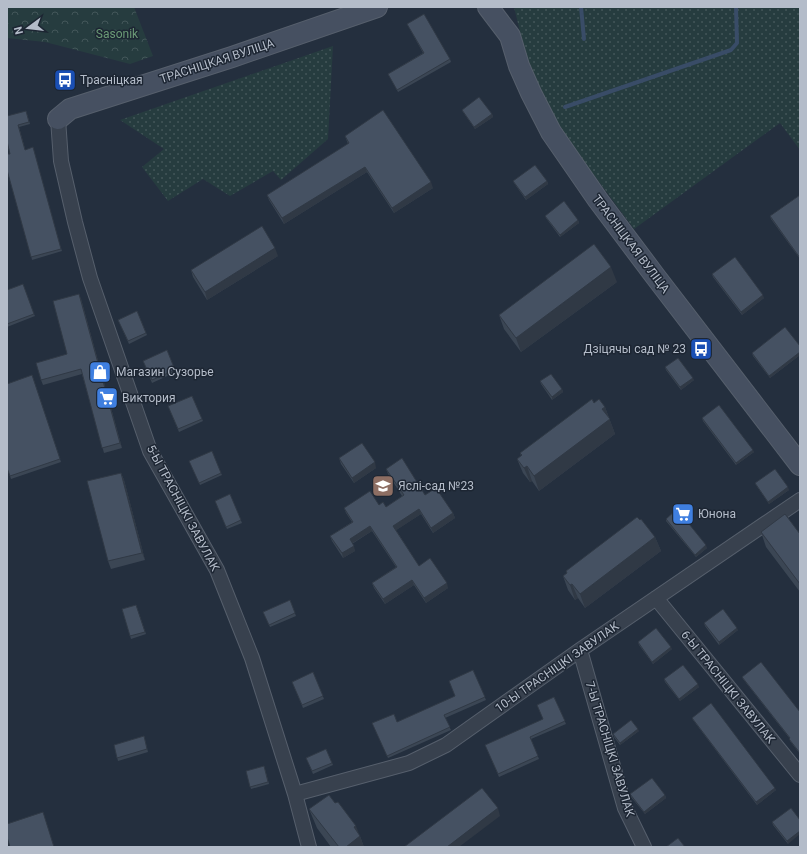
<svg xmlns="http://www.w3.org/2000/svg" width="807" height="854" font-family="Roboto,sans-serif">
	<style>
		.green { fill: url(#green-dots) }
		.forest { fill: url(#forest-crowns) }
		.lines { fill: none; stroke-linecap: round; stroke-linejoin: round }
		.stream { stroke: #394c67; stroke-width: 4 }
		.street-casing { stroke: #565f6c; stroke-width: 16 }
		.secondary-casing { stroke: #565f6c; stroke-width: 22 }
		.street { stroke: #38414e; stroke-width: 14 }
		.secondary { stroke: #465061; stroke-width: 20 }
		.wall { fill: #3b4654 }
		.shaded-wall { fill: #303945 }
		.building { fill: #455162; stroke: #303945 }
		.labels { text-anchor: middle; stroke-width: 3; stroke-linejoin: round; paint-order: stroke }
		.park-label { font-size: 12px; fill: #6b9a76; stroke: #1d2633 }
		.street-label { font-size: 12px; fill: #b4bcc9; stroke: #1d2633 }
		.poi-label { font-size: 12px; fill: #b4bcc9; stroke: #1d2633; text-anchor: start }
	</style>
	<defs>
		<pattern id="green-dots" width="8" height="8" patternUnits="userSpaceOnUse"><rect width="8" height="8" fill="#263c3f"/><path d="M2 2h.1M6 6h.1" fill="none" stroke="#435659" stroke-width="1.8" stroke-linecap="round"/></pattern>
		<pattern id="forest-crowns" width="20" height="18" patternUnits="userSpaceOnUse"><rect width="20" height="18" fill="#263c3f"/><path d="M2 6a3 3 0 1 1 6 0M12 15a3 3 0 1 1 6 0" fill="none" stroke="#435659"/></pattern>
	</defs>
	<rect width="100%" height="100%" fill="#242f3e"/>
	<path class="green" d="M514 7H800V150L780 123 634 229 559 128 544 101 531 69 522 40Z
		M333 46 328 139 281 180 273 171 230 196 203 179 168 201 142 167 164 149 120 120Z"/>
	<path class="forest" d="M7 7H134L153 56 130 64 45 42 7 38Z"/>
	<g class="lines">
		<path class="stream" d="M581 7 584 39
			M565 107 731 50 737 43 736 7"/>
		<g class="street-casing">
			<path id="street" d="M58 119 61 161 75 222 90 278 150 451 217 570 252 658 295 794 309 847
				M656 598 800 775
				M580 650 625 808 644 847
				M295 794 409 763 446 745 580 650 800 500"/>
		</g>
		<g class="secondary-casing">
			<path id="secondary" d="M488 7 510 36 519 66 531 93 551 132 598 200 655 276 800 465
				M58 119 70 109 232 57 377 7"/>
		</g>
		<use href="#street" class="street"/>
		<use href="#secondary" class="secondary"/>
	</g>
	<path class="wall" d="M407 24 450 59 451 62 398 92 388 74 423 53Z
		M462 110 492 114 493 117 475 129 463 112Z
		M26 111 30 124 19 127 25 149 62 251 32 260 10 154 7 141Z
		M345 136 433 188 394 213 367 172 284 224 269 200 267 195 348 144Z
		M513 181H547L548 184 526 200 514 183Z
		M800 195V259L771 219 770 216Z
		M545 216 578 220 579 223 560 237 546 218Z
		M278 256 207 300 193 277 191 270Z
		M712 274 764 298 742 315 713 277Z
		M617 282 521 352 504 329 499 315Z
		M7 290 34 314 35 316 7 327Z
		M81 299 122 448 104 453 82 374 43 385 41 380 67 354Z
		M137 311 147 335 129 344 118 320Z
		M800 346V355L770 378 753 356 752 353Z
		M167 350 176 372 152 383 143 361Z
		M665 367 694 380 681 390 666 370Z
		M32 375 61 462 11 479 10 476Z
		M540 381 562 389 563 392 552 400 541 384Z
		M192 396 203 421 179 432 168 406Z
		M594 403 605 407 615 434 539 491 532 481 530 482 523 473 517 459 521 456 520 453Z
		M702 418 754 452 736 465 703 421Z
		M339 458 376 468 354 483 341 464Z
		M189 461 221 473 222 475 200 485Z
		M386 469 453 513 455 518 433 533 421 514 396 530 419 566 448 588 426 603 414 585 385 604 374 588 372 583 396 567 372 531 352 544 355 551 343 558 332 541 330 536 352 522 346 513 344 508 379 505 386 507 402 496 388 474Z
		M121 473 124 480 145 560 111 569 108 561Z
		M755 483 789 490 769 504 756 485Z
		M230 494 242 523 227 529 215 501Z
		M666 519 707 548 696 557 666 521Z
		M640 520 655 537 661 551 585 608 578 598 575 600 568 590 563 576 567 573 566 571Z
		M761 532 800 534V592L766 547Z
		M290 600 296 616 270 627 263 612Z
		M136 605 146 634 131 639 122 609Z
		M704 623 738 630 719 645 705 626Z
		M638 642 672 649 653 664 639 645Z
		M473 670 486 700 445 718 451 730 388 758 372 723 397 722 455 696Z
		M313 672 324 699 303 708 292 682Z
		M742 677 800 712V754L790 741V739L743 679Z
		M664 679 699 687 680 701 665 682Z
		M554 697 566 724 531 739 539 759 499 777 485 745 543 720Z
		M692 718 776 790 757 805 693 720Z
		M639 731 620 745 614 737 613 734Z
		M144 736 148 752 118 761 114 745Z
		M326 749 333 765 313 774 306 758Z
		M264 766 269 784 251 789 246 771Z
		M630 794 665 795 666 798 645 814 631 797Z
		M335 803 360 836 364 847H331L317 828 309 809Z
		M800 820 788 844 773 825 772 822Z"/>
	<path class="shaded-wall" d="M492 114 493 117 475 129 474 127Z
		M365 167 367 172 284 224 282 218Z
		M547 181 548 184 526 200 525 197Z
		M431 182 433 188 394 213 392 208Z
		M578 220 579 223 560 237V235Z
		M275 248 278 256 207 300 205 292Z
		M611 267 617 282 521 352 516 338Z
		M79 294 81 299 122 448 120 443Z
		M763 295 764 298 742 315 741 312Z
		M800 352V355L770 378 769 376Z
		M693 378 694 380 681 390 680 387Z
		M562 389 563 392 552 400V397Z
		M605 407 615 434 539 491 534 476Z
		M753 450 754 452 736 465V463Z
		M375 462 376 468 354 483 352 478Z
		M527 466 532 481 530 482 524 468Z
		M121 473 124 480 145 560 142 553Z
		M788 487 789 490 769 504 768 502Z
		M419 509 421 514 395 531 393 526Z
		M453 513 455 518 433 533 431 528Z
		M370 526 372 531 351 544 350 539Z
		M655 537 661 551 585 608 580 594Z
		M706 545 707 548 696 557 695 555Z
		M354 546 355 551 343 558 342 553Z
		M412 580 414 585 385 604 383 599Z
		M447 583 448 588 426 603 424 598Z
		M572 584 578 598 575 600 570 585Z
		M737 628 738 630 719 645V642Z
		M671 647 672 649 653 664 652 662Z
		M698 684 699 687 680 701 679 699Z
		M638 729 639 731 620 745V743Z
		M775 788 776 790 757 805 756 802Z
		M665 795 666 798 645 814 644 812Z
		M498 808 500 816 459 847H447Z
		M356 826 364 847H346L354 827Z
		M800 831V834L788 844 787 841Z"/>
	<path class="building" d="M424 14 450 59 397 90 388 74 424 53 407 24Z
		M479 97 492 114 474 127 462 110Z
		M383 110 431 182 392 208 365 167 282 218 267 195 349 143 345 136Z
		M26 111 29 122 18 125 25 150 33 147 61 249 31 257 7 170V154H10L7 141V116Z
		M535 165 547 181 525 197 513 181Z
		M800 195V258L770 216Z
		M564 201 578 220 560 235 545 216Z
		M262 226 275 248 205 292 191 270Z
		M594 244 611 267 516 338 499 315Z
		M735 257 763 295 741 312 712 274Z
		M23 284 34 314 7 324V290Z
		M79 294 120 443 102 448 81 369 41 380 36 363 67 354 53 301Z
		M137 311 146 333 128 341 118 320Z
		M785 327 800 346V352L769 376 752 353Z
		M167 350 175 370 152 380 143 361Z
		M678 358 693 378 680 387 665 367Z
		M551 374 562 389 552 397 540 381Z
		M32 375 60 459 10 476 7 468V384Z
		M192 396 202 419 178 429 168 406Z
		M592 399 594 403 599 399 605 407 602 409 610 419 534 476 527 466 524 468 517 459 522 455 520 453Z
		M719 405 753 450 736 463 702 418Z
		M362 443 375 462 352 478 339 458Z
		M212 451 221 473 199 483 189 461Z
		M402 458 425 495 436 488 453 513 431 528 419 509 393 526 419 566 430 558 447 583 424 598 412 580 383 599 372 583 397 567 370 526 350 539 354 546 342 553 330 536 353 522 344 508 370 491 379 505 383 502 386 507 404 495 386 469Z
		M775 469 788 487 768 502 755 483Z
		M121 473 142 553 108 561 87 481Z
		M230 494 241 520 226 527 215 501Z
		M677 509 706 545 695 555 666 519Z
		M785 514 800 534V584L761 532Z
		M637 517 640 520 641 519 655 537 580 594 572 584 570 585 563 576 567 573 566 571Z
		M290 600 295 613 269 625 263 612Z
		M136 605 145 632 130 636 122 609Z
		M723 609 737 628 719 642 704 623Z
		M656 628 671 647 652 662 638 642Z
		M761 662 800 712V753L789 739 790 738 742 677Z
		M683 665 698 684 679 699 664 679Z
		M473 670 485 697 444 715 450 727 387 756 372 723 394 714 397 722 455 696 449 681Z
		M313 672 323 696 302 705 292 682Z
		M554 697 565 721 530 737 538 756 498 774 485 745 543 719 537 705Z
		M711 703 775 788 756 802 692 718Z
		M631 720 638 729 620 743 613 734Z
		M144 736 147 749 117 758 114 745Z
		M326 749 332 763 312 771 306 758Z
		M264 766 268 782 250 787 246 771Z
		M652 778 665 795 644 812 630 794Z
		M482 788 498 808 447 847H404Z
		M329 795 335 803 338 802 356 826 354 827 360 836 346 847H339L309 809Z
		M791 808 800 820V831L787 841 772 822Z
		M43 812 54 847H10L7 837V824Z
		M678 838 685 847H666Z"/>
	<defs>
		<g id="bus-square" transform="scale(1.15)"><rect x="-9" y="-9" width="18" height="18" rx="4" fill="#1a4fb4" stroke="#1d2633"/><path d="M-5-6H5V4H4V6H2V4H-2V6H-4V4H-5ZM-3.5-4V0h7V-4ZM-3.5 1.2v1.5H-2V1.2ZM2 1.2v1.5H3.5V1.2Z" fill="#fff"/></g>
		<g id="shop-square" transform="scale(1.15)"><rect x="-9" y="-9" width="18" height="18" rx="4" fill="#3f7fe0" stroke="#1d2633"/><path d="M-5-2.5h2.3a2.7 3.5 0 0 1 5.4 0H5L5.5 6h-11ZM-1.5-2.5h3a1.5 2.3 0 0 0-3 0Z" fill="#fff"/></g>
		<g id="supermarket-square" transform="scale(1.15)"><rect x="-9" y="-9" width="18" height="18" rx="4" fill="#3f7fe0" stroke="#1d2633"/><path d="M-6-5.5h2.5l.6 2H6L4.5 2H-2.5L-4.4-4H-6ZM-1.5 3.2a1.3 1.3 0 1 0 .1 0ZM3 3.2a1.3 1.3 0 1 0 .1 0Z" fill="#fff"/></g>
		<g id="school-square" transform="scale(1.15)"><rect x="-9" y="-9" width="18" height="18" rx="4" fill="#8d6e63" stroke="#1d2633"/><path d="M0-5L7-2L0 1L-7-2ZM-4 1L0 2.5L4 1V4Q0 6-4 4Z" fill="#fff"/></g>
	</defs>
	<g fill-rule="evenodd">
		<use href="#bus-square" x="65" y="80"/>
		<use href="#bus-square" x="701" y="349"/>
		<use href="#shop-square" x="100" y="372"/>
		<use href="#supermarket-square" x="107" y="398"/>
		<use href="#school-square" x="383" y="486"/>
		<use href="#supermarket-square" x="683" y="514"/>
	</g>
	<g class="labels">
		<g class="park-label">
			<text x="117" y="38">Sasonik</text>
		</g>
		<g class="street-label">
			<text transform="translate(217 61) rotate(-18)" y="4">ТРАСНІЦКАЯ ВУЛІЦА</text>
			<text transform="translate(631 244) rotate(53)" y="4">ТРАСНІЦКАЯ ВУЛІЦА</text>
			<text transform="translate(183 508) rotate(62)" y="4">5-Ы ТРАСНІЦКІ ЗАВУЛАК</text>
			<text transform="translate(557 667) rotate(-35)" y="4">10-Ы ТРАСНІЦКІ ЗАВУЛАК</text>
			<text transform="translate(728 687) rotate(51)" y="4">6-Ы ТРАСНІЦКІ ЗАВУЛАК</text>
			<text transform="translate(610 749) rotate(73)" y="4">7-Ы ТРАСНІЦКІ ЗАВУЛАК</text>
		</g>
		<g class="poi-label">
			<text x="80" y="84">Трасніцкая</text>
			<text x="686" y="353" text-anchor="end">Дзіцячы сад № 23</text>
			<text x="116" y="376">Магазин Сузорье</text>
			<text x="122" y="402">Виктория</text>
			<text x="398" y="490">Яслі-сад №23</text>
			<text x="698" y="518">Юнона</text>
		</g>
	</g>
	<rect width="807" height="854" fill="none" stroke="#b4bcc9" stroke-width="16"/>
	<g transform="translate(28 28) rotate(255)" stroke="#1d2633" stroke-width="3" paint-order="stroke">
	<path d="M0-3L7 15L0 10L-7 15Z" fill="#b4bcc9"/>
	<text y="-6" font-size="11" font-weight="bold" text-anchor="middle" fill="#b4bcc9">N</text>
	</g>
</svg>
